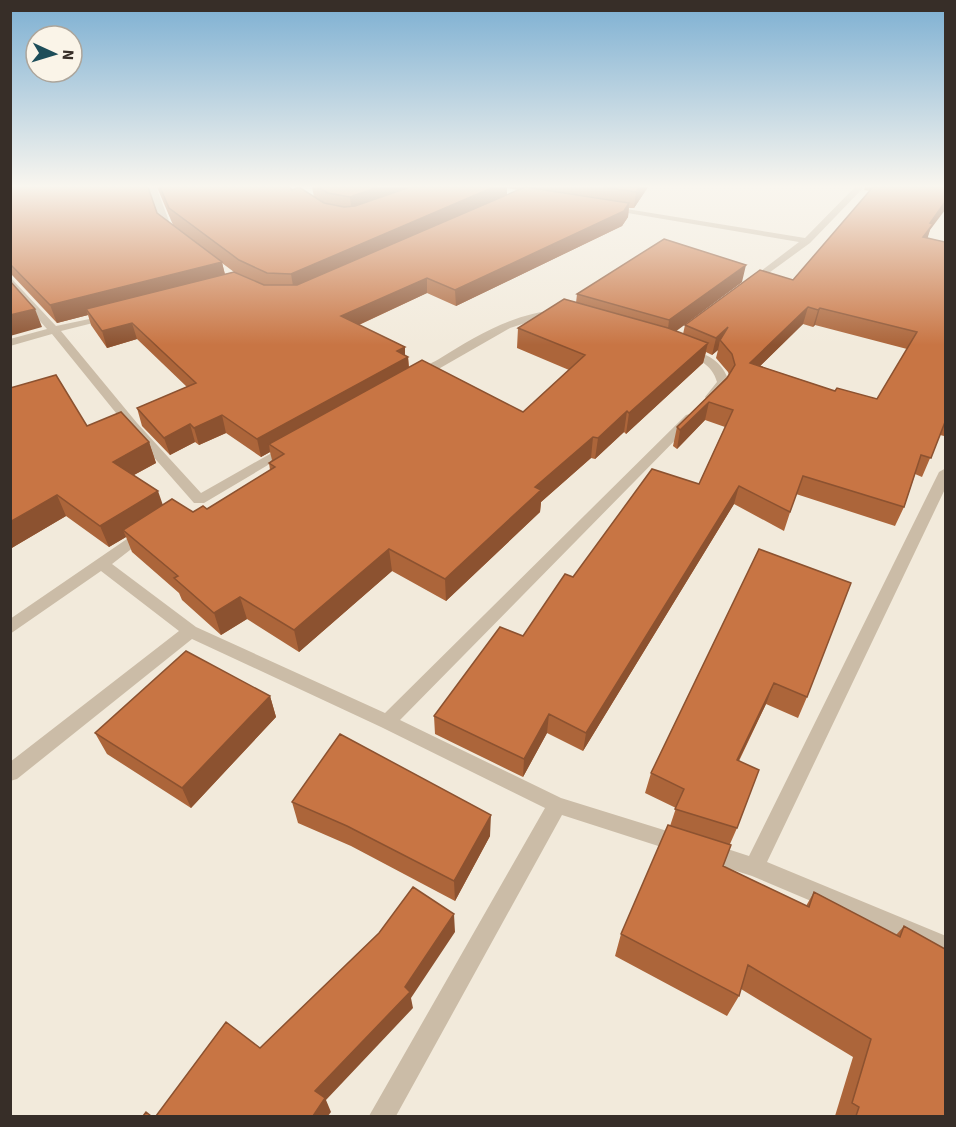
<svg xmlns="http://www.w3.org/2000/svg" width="956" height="1127" font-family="'Source Sans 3',sans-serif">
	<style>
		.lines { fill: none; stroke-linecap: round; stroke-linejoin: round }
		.minor { fill: #cbbca7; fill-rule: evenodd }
		.wall { fill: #ac653a; fill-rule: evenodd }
		.shaded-wall { fill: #8c5230 }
		.building { fill: #c87544; stroke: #8c5230; stroke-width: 1.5; fill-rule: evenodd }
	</style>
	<rect width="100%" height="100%" fill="#f2eadb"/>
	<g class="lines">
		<path class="minor" d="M148 187H156L171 226 177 230V234C158 235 153 201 148 187Z
			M855 187H864L810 243 751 286 746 283 748 281 799 242 604 209 608 206 805 238Z
			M10 277 56 326 113 314V318L61 331 137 423 201 493 284 446 289 445 295 449 204 503H194L129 429 52 334 10 346V339L47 329 10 287Z
			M560 310 564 311V315L544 317 510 328 421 379H413L411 377C418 369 430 364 439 359 476 336 515 312 560 310Z
			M686 348C706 353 723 361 729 382L715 400H707L705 397 717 382C712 364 698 359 682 353L680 351Z
			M690 414 694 415 696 418 694 421 400 720 561 798 680 835 687 837 690 844 687 851 680 853 562 815 396 1116H369L545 808 381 727 192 639 17 779 10 781V762L179 631 101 571 10 634V619L140 530H150L152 533 112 564 196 627 385 713 686 415Z
			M946 468V487L767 862 946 936V958L752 876 699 859 696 852 699 845 706 842 749 856 939 472Z"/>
	</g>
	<path class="wall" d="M10 187 157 213 173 225 157 187H290L292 190 314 197 312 187H648L634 208H629L628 217 622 226 456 306 427 293 359 325 405 347V355L408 357 409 367 523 412 569 370 517 348 518 328 576 303 577 294 742 282 675 331 683 334 685 325 793 280 870 191 864 190 865 187H945L927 238 945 242V434L944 436 940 435 922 477 915 474 904 507 895 526 796 494 784 531 734 504 583 751 547 733 523 777 435 734 434 716 523 636 573 577 699 484 725 427 705 420 677 449 673 446 677 427 729 375 728 372 716 358 718 350 712 355 706 352 703 363 626 434 624 432 595 459 591 458 541 502 540 512 446 601 392 571 299 652 247 619 221 635 182 600 179 593 132 552 126 537 109 547 66 516 10 549 87 426 149 442 156 463 134 475 163 505 193 512 207 509 270 470 269 463 272 460 270 452 261 457 226 433 199 445 195 442 170 455 142 426 137 408 187 387 137 339 107 348 91 325 88 315 57 323 12 275H10ZM507 188 518 190 507 195ZM222 263 234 272 225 274ZM803 324 813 327 815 325 907 349 877 399 835 391 760 366Z
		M759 549 807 697 798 718 766 704 739 761 737 828 730 844 723 866 806 906 814 892 896 935 904 926 945 1116H835L853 1057 741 989 739 996 727 1016 615 956 621 934 670 826 676 808 645 793 651 773Z
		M270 696 276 717 191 808 107 754 95 733Z
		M292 802 490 836 455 901 351 846 298 823Z"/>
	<path class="shaded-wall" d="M378 187H424L352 214 350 197Z
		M494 187H507V198L294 292 291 274Z
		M639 187H648L634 208 636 192Z
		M945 202V210L930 230 927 240 923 237 930 223Z
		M629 203 628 217 622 226 456 306 455 290Z
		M222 262 226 280 86 309 88 315 57 323 50 305Z
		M746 265 742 282 667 338 669 320Z
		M427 278V293L343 332 341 316Z
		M808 307 803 324 745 381 750 363Z
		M820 308 815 325 813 327 818 310Z
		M35 309 42 327 10 336V315Z
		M132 323 137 339 107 348 102 331Z
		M728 327 720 340 718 350 712 355 716 338Z
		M708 343 703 363 626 434 629 413Z
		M405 347V359L408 357 409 374 269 444 270 452 261 457 257 439Z
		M709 402 705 420 677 449 680 430Z
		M627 411 624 432 595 459 598 438Z
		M222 415 226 433 199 445 194 428Z
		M190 424 195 442 170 455 164 438Z
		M593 437 591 458 541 502 540 512 446 601 445 579 535 487Z
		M149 442 156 463 121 482 113 462Z
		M739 486 734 504 583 751 586 733Z
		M158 491 165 511 123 530 126 537 109 547 100 526Z
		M57 495 66 516 10 549V522Z
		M389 549 392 571 299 652 294 630Z
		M240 597 247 619 221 635 214 613Z
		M774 683 766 704 729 780 737 760Z
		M270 696 276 717 191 808 182 788Z
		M549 714 547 733 523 777 524 759Z
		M491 815 490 836 455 901 454 881Z
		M454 914 455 932 411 998 413 1008 326 1100 331 1112 328 1116H313L315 1091 405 987Z"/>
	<path class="building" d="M10 187H148L157 213 222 262 50 305 10 264Z
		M160 187H290L292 190 299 187 324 203 344 207 355 206 410 187H494L291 274 267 273 239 260 169 208Z
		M318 187H378L350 197 328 193Z
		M525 187 629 203 624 211 455 290 427 278 341 316 405 347 397 351 408 357 257 439 222 415 194 428 190 424 164 438 137 408 196 383 132 323 102 331 86 309 234 272 264 285H297Z
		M603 187H639L636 192Z
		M873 187H945V202L930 223 933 224 923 237 945 242V422L931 458 921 455 904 507 803 476 790 512 739 486 586 733 549 714 524 759 434 716 500 627 523 636 565 574 573 577 652 469 699 484 733 410 709 402 680 430 677 427 727 378 735 365 732 354 720 340 728 327 716 338 685 325 760 270 793 280ZM808 307 818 310 820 308 917 332 877 399 837 388 835 391 750 363Z
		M664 239 746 265 669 320 577 294Z
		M10 281 35 309 10 315Z
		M564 299 668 328 708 343 629 413 627 411 598 438 593 437 535 487 541 490 445 579 389 549 294 630 240 597 214 613 174 578 178 576 123 530 172 499 193 512 203 506 207 509 275 467 269 463 284 454 269 444 422 360 523 412 585 355 518 328Z
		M56 375 87 426 121 412 149 442 113 462 158 491 100 526 57 495 10 522V388Z
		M759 549 851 583 807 697 774 683 737 760 759 770 737 828 675 809 684 789 651 773Z
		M186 651 270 696 182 788 95 733Z
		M340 734 491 815 454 881 347 826 292 802Z
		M668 825 731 845 723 866 809 907 814 892 900 937 904 926 945 949V1116H856L859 1107 852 1103 871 1039 748 965 739 996 621 934Z
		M413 887 454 914 405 987 410 992 315 1091 325 1098 313 1116H156L226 1022 260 1048 379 933Z
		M146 1112 151 1116H143Z"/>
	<linearGradient id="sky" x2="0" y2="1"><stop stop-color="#7cafd2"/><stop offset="0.54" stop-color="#f9f6ef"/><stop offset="1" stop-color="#f9f6ef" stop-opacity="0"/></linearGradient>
	<rect width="956" height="345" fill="url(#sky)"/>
	<rect width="956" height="1127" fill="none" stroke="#372e28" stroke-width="24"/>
	<g transform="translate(54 54) rotate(94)"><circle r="28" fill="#faf4e8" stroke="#aca59b" stroke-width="1.5"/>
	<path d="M0-4.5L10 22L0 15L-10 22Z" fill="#1d4d59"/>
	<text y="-9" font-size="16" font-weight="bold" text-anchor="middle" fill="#372e28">N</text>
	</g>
</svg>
